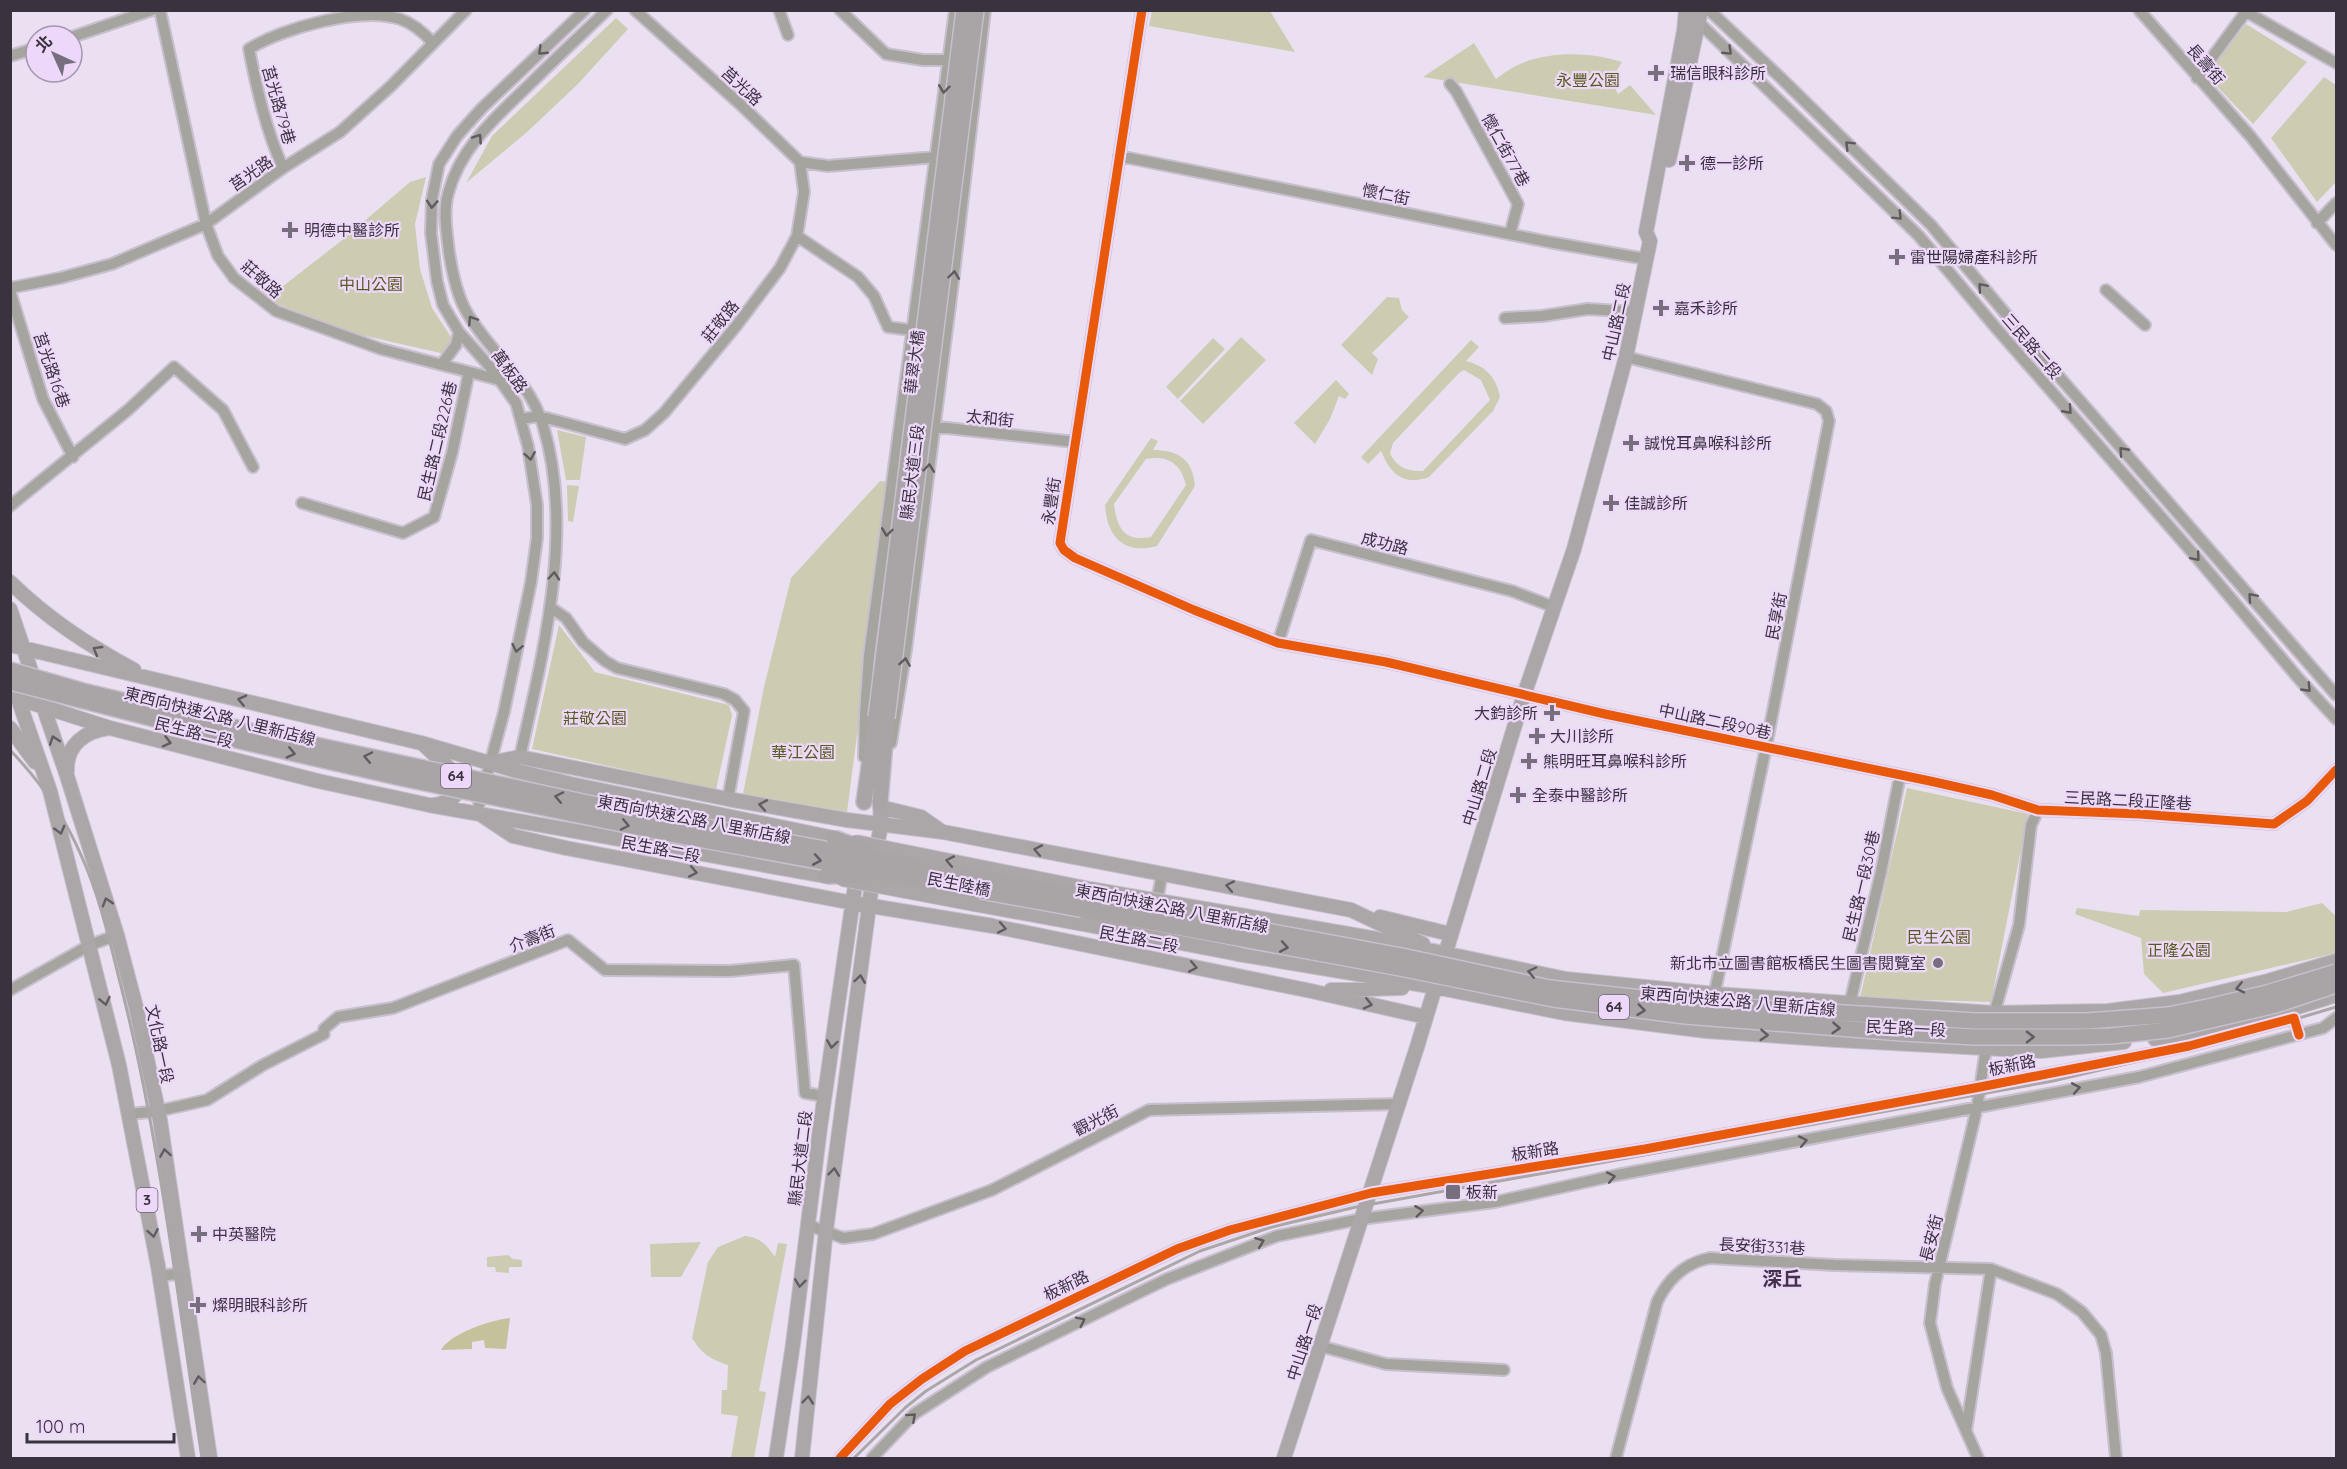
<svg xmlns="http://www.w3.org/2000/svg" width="2347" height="1469" font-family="Quicksand,'Noto Sans TC',sans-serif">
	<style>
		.green { fill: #cdccb2; fill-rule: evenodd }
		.forest { fill: #c3c29b }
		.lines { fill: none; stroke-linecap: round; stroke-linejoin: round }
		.minor-casing { stroke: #c7bfcd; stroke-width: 14 }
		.major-casing { stroke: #c7bfcd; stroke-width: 16 }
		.highway-casing { stroke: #c7bfcd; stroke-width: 18 }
		.minor { stroke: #a6a49e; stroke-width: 10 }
		.major { stroke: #aba6a7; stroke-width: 14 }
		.highway { stroke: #a9a4a6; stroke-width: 15 }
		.rail { stroke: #aba6a8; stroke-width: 3 }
		.major-bridge-casing { stroke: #c7bfcd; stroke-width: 16; stroke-linecap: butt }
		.highway-bridge-casing { stroke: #c7bfcd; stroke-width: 18; stroke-linecap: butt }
		.major-bridge { stroke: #aba6a7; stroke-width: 14 }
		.highway-bridge { stroke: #a9a4a6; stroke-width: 15 }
		.cycleway-casing { stroke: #edd8fa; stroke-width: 13 }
		.cycleway { stroke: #e8590c; stroke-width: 9 }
		.oneway { stroke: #605a60 }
		.oneway2 { stroke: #625b63 }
		.oneway3 { stroke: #615a63 }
		.poi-dot { fill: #786f7e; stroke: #edd8fa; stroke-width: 2 }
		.labels { text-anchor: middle; stroke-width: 4.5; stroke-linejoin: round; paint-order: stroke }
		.shield { fill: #edd8fa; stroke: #706477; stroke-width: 1.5 }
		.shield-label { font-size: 15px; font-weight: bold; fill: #3a323f }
		.street-label { font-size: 16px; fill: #3a323f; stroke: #edd8fa }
		.poi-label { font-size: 16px; fill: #3a323f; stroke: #edd8fa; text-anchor: start }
		.park-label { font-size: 16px; fill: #575c1e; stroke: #edd8fa }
		.quarter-label { font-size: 20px; font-weight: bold; fill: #42324c; stroke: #edd8fa }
	</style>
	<rect width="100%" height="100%" fill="#ebe0f2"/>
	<path class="green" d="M1152 11H1270L1295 52 1149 26Z
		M616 18 628 29 577 85 527 132 466 183 492 136Z
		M2246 24 2307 62 2253 124 2206 75Z
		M1474 43 1496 79C1503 74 1512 67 1520 64 1551 51 1590 52 1622 62L1611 80 1618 94 1630 85 1656 115 1423 77Z
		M2324 77 2336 85V182L2317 202 2271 138Z
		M426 177 415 224 420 269 432 308 453 340 445 354 357 334 280 305 269 297 341 241 410 182Z
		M1387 297 1399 298 1402 310 1409 317 1372 353 1378 359 1372 375 1341 345Z
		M1241 337 1266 360 1203 424 1180 401Z
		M1213 338 1225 349 1178 399 1166 387Z
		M1471 340 1479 347 1466 361C1485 366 1496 376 1500 397L1493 411 1429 477C1404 486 1391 475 1381 451L1368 464 1361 457ZM1464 370 1481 380 1490 400 1423 471C1408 472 1396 467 1390 453L1393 443 1459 373Z
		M1336 380 1349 394 1345 399 1339 396 1330 419 1315 444 1294 423Z
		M557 430 586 437 580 480H566Z
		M1151 438 1158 441 1153 450C1178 450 1193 459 1195 486L1157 546C1124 555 1107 537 1105 505ZM1154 458C1172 457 1182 468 1186 485L1151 537C1125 542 1117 529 1114 504L1146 459Z
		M880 481 890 482 847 812 743 794 764 687 791 578Z
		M567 485 579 486 573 522 568 521Z
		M559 625 595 672 729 705 732 715 716 790 532 749Z
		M1907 788 2028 814 1991 1002 1860 998Z
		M2322 903 2336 916V953L2163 993 2144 974 2141 938 2075 914 2077 908 2139 916 2140 910 2286 912Z
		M745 1236C761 1238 766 1244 775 1257L778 1243 787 1244 759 1391 766 1392 754 1458H731L738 1416 721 1414 722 1390H727L728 1365C710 1359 702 1354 692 1338L708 1262 718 1247Z
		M701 1242 681 1277H651L650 1244Z
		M508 1255 513 1259 522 1260V1267H509V1273L496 1272 495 1267H487V1257Z"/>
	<path class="forest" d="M510 1318 506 1349 485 1348 484 1340 472 1342V1349L441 1350C451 1333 491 1320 510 1318Z"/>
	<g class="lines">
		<g class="minor-casing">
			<path id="minor" d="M160 10 206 224 218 256 234 278 276 311 381 349 500 380
				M635 10 741 105 800 162
				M779 10 788 35
				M840 10 886 54 923 60H947
				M1142 10 1060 543 1064 550 1075 558 1194 610 1278 643 1386 662 1605 714 1930 781 1992 795 2038 810 2140 814 2274 824 2307 801 2336 770
				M1686 10 1919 236 1996 328 2197 558 2299 679 2336 719
				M1709 10 1782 79 1931 225 2042 357 2336 695
				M2139 10 2251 137 2336 245
				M2243 10 2336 63
				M72 37 152 10
				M10 56 36 48
				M2197 78 2245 13
				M1450 84 1456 91 1518 204 1510 234
				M1119 156 1549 242 1646 259
				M800 162 828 166 936 157
				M283 168C266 130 257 90 249 49 282 28 362 6 400 19 412 23 425 34 433 43
				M2317 223 2336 203
				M797 236 858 277 874 296 888 327 919 331
				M10 288 60 278 112 264 206 224 283 168 340 132 391 86 466 10
				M2106 290 2145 325
				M10 291 43 399 73 457
				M1505 318 1542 316 1588 309 1636 312
				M1626 357 1817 404 1826 411 1829 421 1766 747 1713 1001
				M442 364 456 345 459 332
				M521 419 539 416 625 439 645 430 664 413 737 325 780 268 797 236 804 192 800 162
				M929 426 1075 442
				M302 503 403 533 434 517 452 453 469 372
				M10 506 128 410 174 367 223 410 253 467
				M550 607 566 618 583 642 605 661 617 668 724 694 735 700 744 711 728 799
				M1278 643 1311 540 1512 591 1554 607
				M891 743 906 650 953 282 985 10
				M520 757C543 653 575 530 543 425 528 377 487 350 465 309 456 292 452 271 449 252 447 234 443 212 448 194 460 147 498 115 531 83 556 58 582 34 607 10
				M864 757 865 715 869 656 955 10
				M477 812 504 712 531 582 537 538V505L528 446 516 403 491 368 459 332 443 305 437 281 431 233 432 199 439 164 457 136 481 109 585 10
				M1156 907 1162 874
				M10 990 90 945 117 935
				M1850 1003 1881 872 1900 775
				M1993 1018 2019 925 2031 825 2038 810
				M130 1114 158 1111 207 1100 263 1065 324 1034V1029L338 1017 393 1008 568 940 605 970 730 971 794 965 805 1093 824 1096
				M808 1225 843 1238 873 1234 992 1190 1149 1110 1398 1104
				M160 1276 184 1273
				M1320 1346 1386 1364 1504 1370
				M1966 1431 1991 1269
				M840 1458 890 1404 922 1379 965 1351 1177 1249 1230 1230 1371 1193 1645 1149 1980 1087 2189 1046 2294 1018 2299 1035
				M872 1458 914 1414 987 1367 1167 1279 1277 1236 1361 1219 1495 1202 1617 1175 2139 1077 2323 1028 2336 1018
				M1616 1458 1657 1302C1668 1279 1684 1263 1710 1258L1834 1265 1991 1269 2057 1294 2082 1312 2101 1335 2106 1353 2116 1458
				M1978 1458 1947 1388 1930 1323 1935 1284 1977 1108 1987 1042"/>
		</g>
		<g class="major-casing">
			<path id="major" d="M1669 160 1701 10
				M10 582C48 619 88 645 134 670
				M10 609 67 776 117 935 136 1007 160 1120 210 1458
				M10 645 421 743 517 771 571 784 834 838
				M16 693 50 791 119 1065 158 1266 188 1458
				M10 696 110 728 318 781 429 805 826 876
				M10 728 35 762
				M424 745 451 770 462 786C456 798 447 803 434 805
				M490 763 520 757 728 799 847 820 943 832 1351 910 1423 944
				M67 771C66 745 85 731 109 728
				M880 807 921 817 941 831
				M477 812 513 836 566 848 853 903 993 926 1311 991 1426 1017
				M875 857 881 825 880 802
				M974 904 1083 924
				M1245 916 1377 939 1566 979 1715 994 1994 1013 2108 1011 2179 1002 2268 981 2336 961
				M1380 917 1450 934
				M1238 954 1435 987 1564 1013 1706 1031 1837 1040 2041 1051 2124 1042
				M1331 990 1402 988
				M2155 1039 2243 1024 2336 995
				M776 1458 793 1344 820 1128 857 872
				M802 1458 826 1230 873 876
				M1284 1458 1417 1047 1524 695 1574 549 1626 357 1650 241 1646 232 1684 31 1686 10"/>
		</g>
		<g class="highway-casing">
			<path id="highway" d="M864 802 876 717
				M880 802 887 718"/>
		</g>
		<use href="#minor" class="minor"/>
		<use href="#major" class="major"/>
		<use href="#highway" class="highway"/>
		<path class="rail" d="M10 750C40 781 64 816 81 855 101 899 111 948 123 994 161 1146 178 1303 202 1458
			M854 1458 906 1407 926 1391 976 1360 1200 1251 1272 1227 1356 1207 2053 1081 2215 1043 2336 1007"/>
		<g class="major-bridge-casing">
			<path id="major-bridge" d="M856 842 1090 889 1245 916
				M842 879 974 904
				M1083 924 1238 954"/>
		</g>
		<g class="highway-bridge-casing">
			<path id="highway-bridge" d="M10 670 83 691 250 731 663 819 1402 956 1550 988 1687 1003 1776 1009 1976 1021H2087L2168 1015 2212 1006 2267 993 2336 972
				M10 682 244 742 401 778 660 832 1400 968 1553 999 1685 1016 1902 1033 1975 1037H2074L2111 1036 2168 1030 2276 1005 2336 985
				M876 717 964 10
				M887 718 976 10
				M834 838 866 850
				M826 876 863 875"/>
		</g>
		<use href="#major-bridge" class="major-bridge"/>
		<use href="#highway-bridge" class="highway-bridge"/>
		<g class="cycleway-casing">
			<path id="cycleway" d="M1142 10 1060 543 1064 550 1075 558 1194 610 1278 643 1386 662 1605 714 1930 781 1992 795 2038 810 2140 814 2274 824 2307 801 2336 770
				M840 1458 890 1404 922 1379 965 1351 1177 1249 1230 1230 1371 1193 1645 1149 1980 1087 2189 1046 2294 1018 2299 1035"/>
		</g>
		<use href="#cycleway" class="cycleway"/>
	</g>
	<defs><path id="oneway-chevron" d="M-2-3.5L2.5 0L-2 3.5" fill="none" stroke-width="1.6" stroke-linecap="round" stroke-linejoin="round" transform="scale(1.5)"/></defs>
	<g class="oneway">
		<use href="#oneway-chevron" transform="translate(542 51) rotate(136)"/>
		<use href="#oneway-chevron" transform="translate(1728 51) rotate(44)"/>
		<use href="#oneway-chevron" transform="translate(944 89) rotate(97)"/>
		<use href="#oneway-chevron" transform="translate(478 138) rotate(-56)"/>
		<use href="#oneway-chevron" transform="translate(1849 145) rotate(-135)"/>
		<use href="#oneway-chevron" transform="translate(432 204) rotate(94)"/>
		<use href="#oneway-chevron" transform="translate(1898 216) rotate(45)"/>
		<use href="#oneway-chevron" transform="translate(954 275) rotate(-83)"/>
		<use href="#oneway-chevron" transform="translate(1982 287) rotate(-131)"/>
		<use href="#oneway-chevron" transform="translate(472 320) rotate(-123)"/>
		<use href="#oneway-chevron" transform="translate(2068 410) rotate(48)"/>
		<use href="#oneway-chevron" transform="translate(2123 451) rotate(-132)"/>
		<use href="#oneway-chevron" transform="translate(530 456) rotate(80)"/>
		<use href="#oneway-chevron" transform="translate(929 468) rotate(-83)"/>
		<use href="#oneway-chevron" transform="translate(887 532) rotate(98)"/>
		<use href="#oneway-chevron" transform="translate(2196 557) rotate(50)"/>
		<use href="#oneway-chevron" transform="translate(554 576) rotate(-85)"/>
		<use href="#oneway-chevron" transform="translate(2252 597) rotate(-131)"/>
		<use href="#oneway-chevron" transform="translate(517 648) rotate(102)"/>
		<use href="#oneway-chevron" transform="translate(905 662) rotate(-81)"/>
		<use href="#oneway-chevron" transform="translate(2307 688) rotate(46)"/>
		<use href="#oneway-chevron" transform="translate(2076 1088) rotate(-10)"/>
		<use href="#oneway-chevron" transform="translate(1803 1141) rotate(-11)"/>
		<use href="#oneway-chevron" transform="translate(1611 1177) rotate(-11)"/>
		<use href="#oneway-chevron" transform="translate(1419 1211) rotate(-7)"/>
		<use href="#oneway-chevron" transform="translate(1260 1242) rotate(-21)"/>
		<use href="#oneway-chevron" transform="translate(1081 1321) rotate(-26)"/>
		<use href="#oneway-chevron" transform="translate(912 1417) rotate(-42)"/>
	</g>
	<g class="oneway2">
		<use href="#oneway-chevron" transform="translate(97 650) rotate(-150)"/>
		<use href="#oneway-chevron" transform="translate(242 700) rotate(-167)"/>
		<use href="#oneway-chevron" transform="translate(54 740) rotate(-109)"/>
		<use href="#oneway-chevron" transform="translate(167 742) rotate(14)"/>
		<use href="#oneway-chevron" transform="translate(763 805) rotate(-170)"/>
		<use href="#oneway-chevron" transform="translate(60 830) rotate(75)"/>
		<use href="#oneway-chevron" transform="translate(1038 850) rotate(-169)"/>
		<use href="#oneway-chevron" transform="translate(950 861) rotate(-169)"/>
		<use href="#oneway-chevron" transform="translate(693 872) rotate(11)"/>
		<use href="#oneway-chevron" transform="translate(1230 886) rotate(-169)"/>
		<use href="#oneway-chevron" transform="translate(107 902) rotate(-107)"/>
		<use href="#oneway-chevron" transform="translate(1002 928) rotate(11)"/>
		<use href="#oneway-chevron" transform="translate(1193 967) rotate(11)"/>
		<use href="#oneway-chevron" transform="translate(1532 972) rotate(-168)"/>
		<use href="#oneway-chevron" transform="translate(860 979) rotate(-82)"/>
		<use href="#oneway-chevron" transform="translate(2240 988) rotate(167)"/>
		<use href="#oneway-chevron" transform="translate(105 1001) rotate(77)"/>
		<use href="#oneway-chevron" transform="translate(1368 1004) rotate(13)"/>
		<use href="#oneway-chevron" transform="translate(1764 1035) rotate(4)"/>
		<use href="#oneway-chevron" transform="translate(832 1044) rotate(98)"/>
		<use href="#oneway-chevron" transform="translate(165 1153) rotate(-99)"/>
		<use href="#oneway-chevron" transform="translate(834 1172) rotate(-83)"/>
		<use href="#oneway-chevron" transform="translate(153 1233) rotate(80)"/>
		<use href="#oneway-chevron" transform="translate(800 1283) rotate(97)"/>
		<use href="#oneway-chevron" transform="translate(199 1380) rotate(-98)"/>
		<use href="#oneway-chevron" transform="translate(808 1400) rotate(-84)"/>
	</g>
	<g class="oneway3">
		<use href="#oneway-chevron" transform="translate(291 753) rotate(13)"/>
		<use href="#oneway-chevron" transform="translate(368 757) rotate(-168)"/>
		<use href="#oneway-chevron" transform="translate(559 797) rotate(-168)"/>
		<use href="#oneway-chevron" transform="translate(625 825) rotate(12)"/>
		<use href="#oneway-chevron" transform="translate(817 860) rotate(10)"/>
		<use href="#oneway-chevron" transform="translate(1284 947) rotate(10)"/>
		<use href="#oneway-chevron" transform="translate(1641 1010) rotate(7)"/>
		<use href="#oneway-chevron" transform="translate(1836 1028) rotate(4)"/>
		<use href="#oneway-chevron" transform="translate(2030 1037)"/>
	</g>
	<g class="poi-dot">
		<path d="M1653 64h6v6h6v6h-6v6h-6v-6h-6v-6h6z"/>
		<path d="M1684 154h6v6h6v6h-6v6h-6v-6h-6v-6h6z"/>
		<path d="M287 221h6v6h6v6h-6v6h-6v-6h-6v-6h6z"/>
		<path d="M1894 248h6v6h6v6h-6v6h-6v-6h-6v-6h6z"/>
		<path d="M1658 299h6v6h6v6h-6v6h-6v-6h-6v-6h6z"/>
		<path d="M1628 434h6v6h6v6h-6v6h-6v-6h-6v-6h6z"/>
		<path d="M1608 494h6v6h6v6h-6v6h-6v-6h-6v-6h6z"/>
		<path d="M1549 704h6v6h6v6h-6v6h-6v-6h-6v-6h6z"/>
		<path d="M1534 727h6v6h6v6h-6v6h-6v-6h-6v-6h6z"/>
		<path d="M1526 752h6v6h6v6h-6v6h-6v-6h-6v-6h6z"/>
		<path d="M1515 786h6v6h6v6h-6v6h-6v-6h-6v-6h6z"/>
		<circle cx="1938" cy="963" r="6"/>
		<rect x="1445" y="1184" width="16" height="16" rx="3"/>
		<path d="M196 1225h6v6h6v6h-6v6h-6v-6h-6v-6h6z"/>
		<path d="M195 1296h6v6h6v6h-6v6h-6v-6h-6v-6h6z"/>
	</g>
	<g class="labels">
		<g class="shield">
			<rect x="441" y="764" width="30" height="24" rx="4.5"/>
			<rect x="1599" y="995" width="30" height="24" rx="4.5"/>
			<rect x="136.5" y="1188" width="21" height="24" rx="4.5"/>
		</g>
		<g class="shield-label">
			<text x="456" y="781">64</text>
			<text x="1614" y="1012">64</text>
			<text x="147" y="1205">3</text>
		</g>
		<g class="street-label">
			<text transform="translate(2206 64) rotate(49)" y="6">長壽街</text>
			<text transform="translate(742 86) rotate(43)" y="6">莒光路</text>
			<text transform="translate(279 105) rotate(74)" y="6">莒光路79巷</text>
			<text transform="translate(1506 150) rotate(61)" y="6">懷仁街77巷</text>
			<text transform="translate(251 173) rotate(-35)" y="6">莒光路</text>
			<text transform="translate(1386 194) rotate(11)" y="6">懷仁街</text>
			<text transform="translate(262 279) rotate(41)" y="6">莊敬路</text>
			<text transform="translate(720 321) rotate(-51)" y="6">莊敬路</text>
			<text transform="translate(1616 322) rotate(-78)" y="6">中山路二段</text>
			<text transform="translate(2032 346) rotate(49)" y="6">三民路二段</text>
			<text transform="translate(914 362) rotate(-83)" y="6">華翠大橋</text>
			<text transform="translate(52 370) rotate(71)" y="6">莒光路16巷</text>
			<text transform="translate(510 371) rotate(54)" y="6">萬板路</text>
			<text transform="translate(990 418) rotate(6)" y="6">太和街</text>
			<text transform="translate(437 441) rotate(-77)" y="6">民生路二段226巷</text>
			<text transform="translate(912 472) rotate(-83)" y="6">縣民大道三段</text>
			<text transform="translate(1051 501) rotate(-82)" y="6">永豐街</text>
			<text transform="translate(1385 543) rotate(14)" y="6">成功路</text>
			<text transform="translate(1776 616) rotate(-79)" y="6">民享街</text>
			<text transform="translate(220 716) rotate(14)" y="6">東西向快速公路 八里新店線</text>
			<text transform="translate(1715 721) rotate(12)" y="6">中山路二段90巷</text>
			<text transform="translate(194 732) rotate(14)" y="6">民生路二段</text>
			<text transform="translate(1479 787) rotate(-73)" y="6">中山路二段</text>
			<text transform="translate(2128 800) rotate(3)" y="6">三民路二段正隆巷</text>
			<text transform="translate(694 819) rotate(11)" y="6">東西向快速公路 八里新店線</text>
			<text transform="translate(661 849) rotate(11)" y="6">民生路二段</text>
			<text transform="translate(959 884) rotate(11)" y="6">民生陸橋</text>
			<text transform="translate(1861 886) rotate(-77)" y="6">民生路一段30巷</text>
			<text transform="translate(1172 908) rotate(11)" y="6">東西向快速公路 八里新店線</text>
			<text transform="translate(532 938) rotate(-21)" y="6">介壽街</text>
			<text transform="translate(1139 939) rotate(11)" y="6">民生路二段</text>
			<text transform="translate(1738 1001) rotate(5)" y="6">東西向快速公路 八里新店線</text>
			<text transform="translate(1906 1028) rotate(3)" y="6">民生路一段</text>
			<text transform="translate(160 1044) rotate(78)" y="6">文化路一段</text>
			<text transform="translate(2012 1065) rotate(-12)" y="6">板新路</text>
			<text transform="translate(1096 1120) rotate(-27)" y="6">觀光街</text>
			<text transform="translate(1535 1151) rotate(-9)" y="6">板新路</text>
			<text transform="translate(800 1158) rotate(-83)" y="6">縣民大道二段</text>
			<text transform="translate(1931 1238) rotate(-76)" y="6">長安街</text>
			<text transform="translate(1762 1246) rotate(3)" y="6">長安街331巷</text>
			<text transform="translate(1066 1285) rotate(-26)" y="6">板新路</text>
			<text transform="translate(1304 1342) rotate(-72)" y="6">中山路一段</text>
		</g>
		<g class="poi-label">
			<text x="1670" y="79">瑞信眼科診所</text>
			<text x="1700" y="169">德一診所</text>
			<text x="304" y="236">明德中醫診所</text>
			<text x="1910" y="263">雷世陽婦產科診所</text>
			<text x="1674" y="314">嘉禾診所</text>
			<text x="1644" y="449">誠悅耳鼻喉科診所</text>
			<text x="1624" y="509">佳誠診所</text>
			<text x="1538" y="719" text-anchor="end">大鈞診所</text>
			<text x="1550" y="742">大川診所</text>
			<text x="1543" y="767">熊明旺耳鼻喉科診所</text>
			<text x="1532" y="801">全泰中醫診所</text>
			<text x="1926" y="969" text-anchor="end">新北市立圖書館板橋民生圖書閱覽室</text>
			<text x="1466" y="1198">板新</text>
			<text x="212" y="1240">中英醫院</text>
			<text x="212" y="1311">燦明眼科診所</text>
		</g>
		<g class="park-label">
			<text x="1588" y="86">永豐公園</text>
			<text x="371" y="290">中山公園</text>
			<text x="595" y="724">莊敬公園</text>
			<text x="803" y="758">華江公園</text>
			<text x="1939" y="943">民生公園</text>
			<text x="2179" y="956">正隆公園</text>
		</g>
		<g class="quarter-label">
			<text x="1782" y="1286">深丘</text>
		</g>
	</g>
	<rect width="2347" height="1469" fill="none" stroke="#3a323f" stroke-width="24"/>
	<g transform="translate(54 54) rotate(315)"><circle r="28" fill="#edd8fa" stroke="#a596af" stroke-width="1.5"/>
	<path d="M0-4.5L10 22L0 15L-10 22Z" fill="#786f7e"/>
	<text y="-9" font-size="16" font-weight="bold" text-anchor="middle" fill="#3a323f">北</text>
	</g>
	<path d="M27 1433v9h147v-9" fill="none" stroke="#3a323f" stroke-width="3"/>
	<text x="36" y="1433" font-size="18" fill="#3a323f" stroke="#edd8fa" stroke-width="4.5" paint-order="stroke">100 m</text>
</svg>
